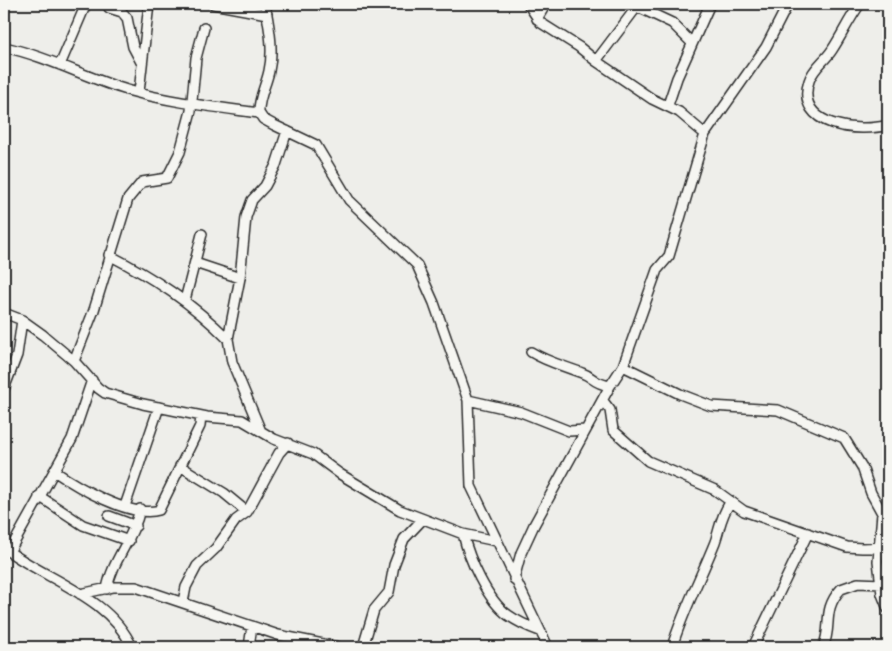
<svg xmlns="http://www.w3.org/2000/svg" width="892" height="651" font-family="'Shantell Sans',sans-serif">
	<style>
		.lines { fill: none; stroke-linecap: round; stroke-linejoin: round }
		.minor-casing { stroke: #2b2b2b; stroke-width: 12 }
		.minor { stroke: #f6f6f2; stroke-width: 9 }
	</style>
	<rect width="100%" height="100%" fill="#eeeeea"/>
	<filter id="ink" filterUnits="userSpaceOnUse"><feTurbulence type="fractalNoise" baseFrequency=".02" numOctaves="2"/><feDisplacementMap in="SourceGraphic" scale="10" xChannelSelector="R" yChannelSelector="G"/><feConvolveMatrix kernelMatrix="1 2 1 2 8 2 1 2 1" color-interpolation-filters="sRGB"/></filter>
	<g filter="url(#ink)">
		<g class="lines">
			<g class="minor-casing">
				<path id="minor" d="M108 4 109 8 122 12 127 18 133 47 142 64
					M213 4 267 14
					M265 4C269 26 274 49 269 71 266 86 258 98 259 113L263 119 274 125 316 145 349 200 417 265 434 303 468 400 471 486 548 647
					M528 4 541 23 579 47 596 61 652 99 679 112 705 134
					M860 4C849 19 842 35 832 50 825 61 813 68 809 81 794 127 859 133 888 125
					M638 7 672 23 692 43
					M537 19 546 4
					M4 47C46 56 85 77 127 90 169 102 215 107 259 113
					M596 61 639 4
					M60 65 86 4
					M139 92 149 4
					M668 105 677 78 710 4
					M109 255C154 278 192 303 228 339
					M195 263 240 278
					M185 300 202 234
					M4 313 22 320 43 335 74 361 98 388 105 393 143 404 207 417 242 420 274 439 313 454 340 474 400 510 463 534 496 541
					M531 352C547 362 564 366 582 373 594 377 592 383 610 386
					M74 361 94 310 128 199 142 182 167 178 180 152 191 111 196 58 204 28
					M623 366 680 394 711 406 778 410 844 438 862 467 871 493 882 513 878 561 882 594 888 609
					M4 389 17 355 22 320
					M468 400 521 412 569 431 586 430
					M603 401 610 410 613 430 648 461 715 490 744 511 847 547 862 548 888 547
					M260 429 232 362 228 339 240 278 246 217 252 200 265 186 276 165 287 131
					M180 466 224 493 247 512
					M54 471C76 486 131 519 159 510L200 426 201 416
					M39 496 83 525 129 541
					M125 506 159 407
					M109 516 136 526
					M463 534C469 559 487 600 508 615 518 622 529 627 540 631
					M4 548C46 580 109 596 132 647
					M9 552 72 439 92 380
					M514 579 521 553 534 525 610 386 623 366 657 270 669 256 705 134 766 47 788 4
					M107 589C112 560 134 538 140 509
					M80 594 113 587H136L278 635 338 647
					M183 602 186 587 197 566 216 548 236 520 247 512 279 453 288 443
					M249 647 252 626
					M363 647 374 610 389 592 394 565 404 539 422 520
					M672 647C683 611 701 577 715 542 720 528 721 515 730 503
					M753 647 808 533
					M823 647C833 626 821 611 841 589L858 583 882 584 888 578"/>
			</g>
			<use href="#minor" class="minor"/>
		</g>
	</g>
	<rect width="892" height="651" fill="none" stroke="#f6f6f2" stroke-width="20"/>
	<rect x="10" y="10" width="872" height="631" fill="none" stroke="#2b2b2b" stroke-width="2" filter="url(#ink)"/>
</svg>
